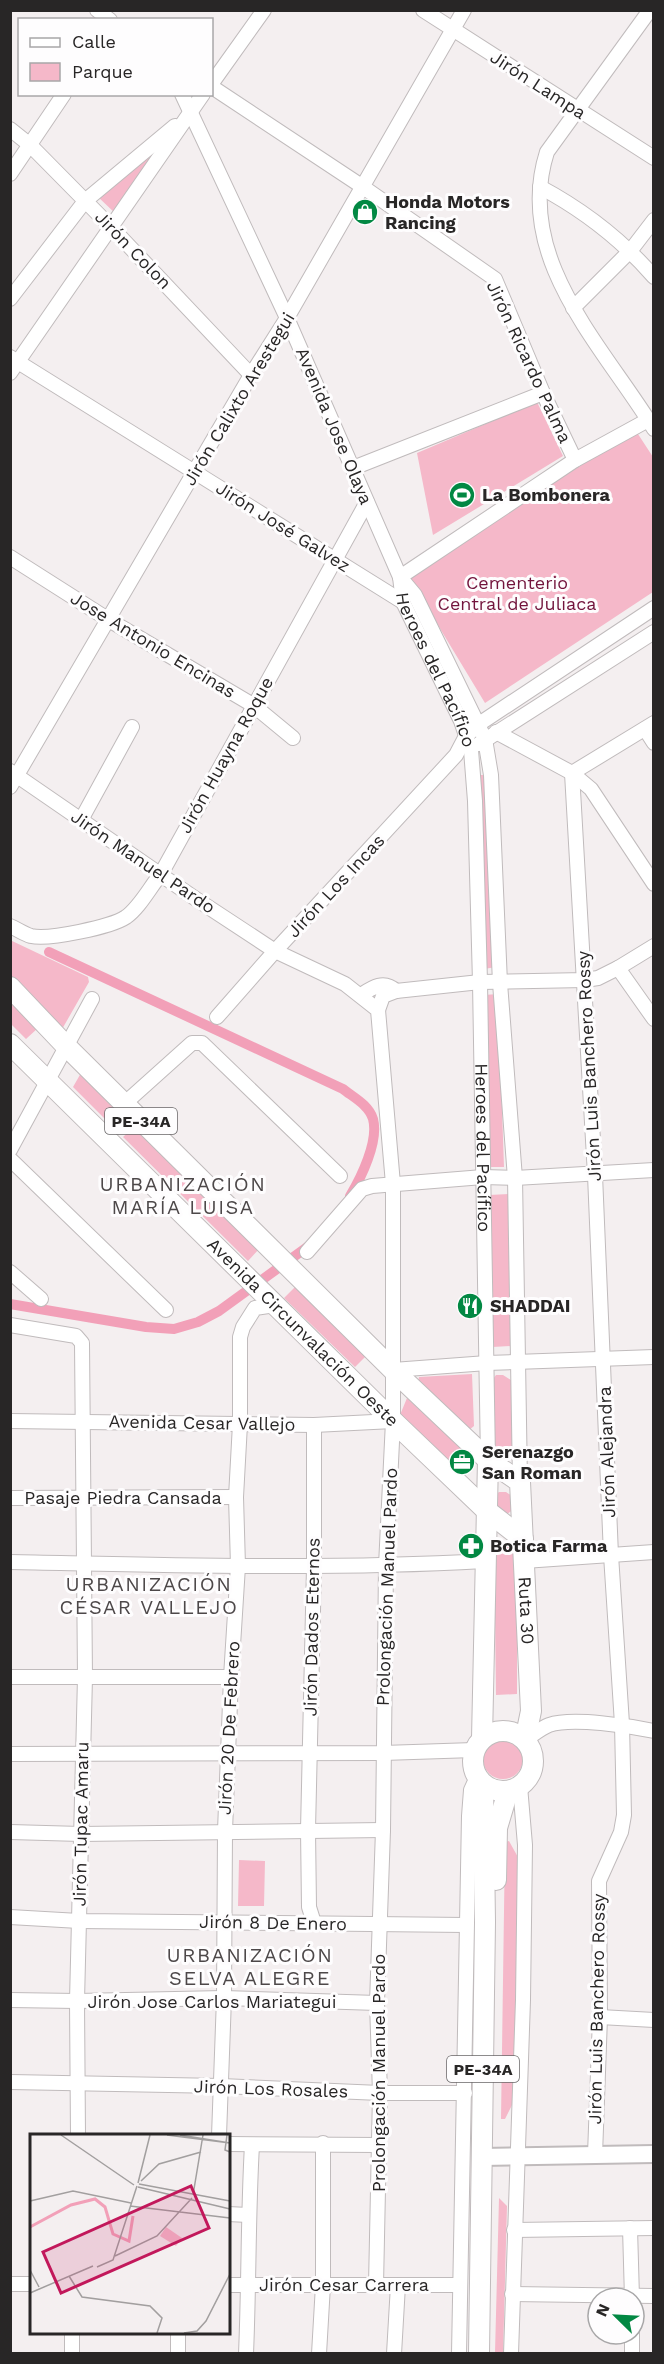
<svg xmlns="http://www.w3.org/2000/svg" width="664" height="2364" font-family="'Work Sans',sans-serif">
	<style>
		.green { fill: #f5b8c9 }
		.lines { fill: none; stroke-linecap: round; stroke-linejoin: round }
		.canal { stroke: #f2a0b8; stroke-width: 10 }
		.minor-casing { stroke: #c0bbbc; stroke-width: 16 }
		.major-casing { stroke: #c0bbbc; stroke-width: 20 }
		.highway-casing { stroke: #c0bbbc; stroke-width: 22 }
		.minor { stroke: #fff; stroke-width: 14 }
		.major { stroke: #fff; stroke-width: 16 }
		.highway { stroke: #fff; stroke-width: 20 }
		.labels { text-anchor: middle; stroke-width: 6; stroke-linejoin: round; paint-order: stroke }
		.shield { fill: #fefdfe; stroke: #686667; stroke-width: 1.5 }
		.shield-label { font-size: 16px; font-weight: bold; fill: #282626 }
		.street-label { font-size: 18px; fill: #282626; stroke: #fefdfe }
		.poi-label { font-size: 18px; font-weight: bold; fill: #282626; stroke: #fefdfe; text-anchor: start }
		.park-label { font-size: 18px; fill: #72143c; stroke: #fefdfe }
		.neighbourhood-label { font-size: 20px; letter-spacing: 1.5px; fill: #4d4849; stroke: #fefdfe }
		.inset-river { fill: none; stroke: #f2a0b8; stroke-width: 3 }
		.inset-road { fill: none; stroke: #a29f9f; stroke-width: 1.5 }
		.view { fill: #c2185b; fill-opacity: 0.15; stroke: #c2185b; stroke-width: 3 }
		.inset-edge { fill: none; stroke: #282626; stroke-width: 3 }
	</style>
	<rect width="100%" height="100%" fill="#f4eff0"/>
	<path class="green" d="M159 146 117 215 96 195Z
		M537 402 563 456 433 535 417 453Z
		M636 431 653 457V592L485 703 407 574Z
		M477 775H488L496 967 484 969Z
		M10 940 88 977 89 982 61 1031 11 980Z
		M498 994 504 1167H490L484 995Z
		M10 1000 38 1028 26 1039 11 1024Z
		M81 1073 131 1122 120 1134 73 1087Z
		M135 1126 259 1249 248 1261 123 1137Z
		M509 1194 512 1346 492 1347 489 1195Z
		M296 1286 367 1355 355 1367 284 1298Z
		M472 1374 474 1426 469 1430 418 1382 419 1377Z
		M496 1375H503L511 1380 513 1456 507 1459 493 1446V1379Z
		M407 1398 461 1448 447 1464 400 1415Z
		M499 1492H506L512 1496 513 1510 507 1514H499L493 1497Z
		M494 1539 517 1544V1694L496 1695Z
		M483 1759a20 20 0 1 1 40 0a20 20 0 1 1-40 0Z
		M509 1841 519 1859 513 2103 505 2119H501L505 1842Z
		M239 1860 265 1861 264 1906H238Z
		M499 2198 507 2206 503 2354 495 2353Z"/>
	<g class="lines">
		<path class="canal" d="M49 952 343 1089C353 1097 369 1105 373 1119 379 1141 361 1178 350 1196
			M10 1304 146 1327 174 1329 198 1322 219 1311 310 1245"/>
		<g class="minor-casing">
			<g id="minor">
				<path d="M97 10 110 20"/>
				<path d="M423 10 654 158"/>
				<path d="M650 10 547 152C513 258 603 346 654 429"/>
				<path d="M212 83 264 10"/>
				<path d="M212 87 363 187 495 279 543 393 575 460"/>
				<path d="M182 94 287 318 400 577 415 595 485 739 491 775 500 983 515 1178 520 1482"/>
				<path d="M10 129 30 145 111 227 251 375"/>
				<path d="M10 174 64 94"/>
				<path d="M540 187C583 210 622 240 654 277"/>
				<path d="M10 299 85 201 175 126"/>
				<path d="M573 308 631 250 654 220"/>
				<path d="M10 357 403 602"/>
				<path d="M10 373 203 94"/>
				<path d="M353 468 543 393"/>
				<path d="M10 557 109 620 253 705 293 738"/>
				<path id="s1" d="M400 577 403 602 461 721 471 750 475 801 480 982 488 1460"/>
				<path d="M400 577 575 460 648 420"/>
				<path d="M645 729 654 743"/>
				<path d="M496 732 572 773 591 789 654 884"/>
				<path d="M479 744 654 632"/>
				<path d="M10 771 196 899 275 951 345 984 378 1010 393 1184V1421L386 1566 383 1830 377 2003 380 2093 376 2285"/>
				<path d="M572 773 595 1175 611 1555 622 1724 624 1815 621 1832 599 1881 600 2017 595 2155"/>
				<path d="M572 773 654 723"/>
				<path d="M10 787 251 375 287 318 464 10"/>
				<path d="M81 820 132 727"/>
				<path d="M10 926C17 929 24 934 31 936 49 940 111 927 126 917 140 907 150 887 161 874L367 502"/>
				<path d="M618 968 654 1019"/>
				<path d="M361 995C373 987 384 980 396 991"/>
				<path d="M378 1010 383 996 396 991 480 982 585 980 598 978 618 968 654 946"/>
				<path d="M217 1017 275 951 456 755 466 736 479 724 654 608"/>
				<path d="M124 1104 192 1043H202L340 1176"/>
				<path d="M10 1150 92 999"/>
				<path d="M10 1159 166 1310"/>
				<path d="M307 1252 362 1189 372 1186 483 1177 515 1178 654 1170"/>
				<path d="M10 1272 41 1299"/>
				<path d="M10 1325 76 1336 82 1343 85 1677 77 2001 78 2136"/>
				<path d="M393 1370 487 1363 654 1357"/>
				<path d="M10 1421 314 1425 393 1421"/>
				<path d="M10 1498 236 1497"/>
				<path d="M524 1561 654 1552"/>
				<path d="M10 1562C169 1565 326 1570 484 1561"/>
				<path d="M10 1677H231"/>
				<path d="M525 1740C533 1735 541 1728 549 1725 572 1717 630 1726 654 1731"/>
				<path d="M10 1754 383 1753 474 1750"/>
				<path d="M10 1832 81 1834 383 1830"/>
				<path d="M10 1917 79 1921 466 1925"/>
				<path d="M314 1923 309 1907 308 1830 314 1567V1425"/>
				<path d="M10 2000 77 2001 224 1998 377 2003"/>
				<path d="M600 2017 654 2020"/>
				<path d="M10 2082 221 2086 380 2093H465"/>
				<path d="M219 2136 224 1998 225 1831 231 1677 238 1566 236 1497 240 1424V1337L243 1327 255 1308 275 1305"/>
				<path d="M228 2144 378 2145"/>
				<path d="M228 2214 248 2215"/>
				<path d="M630 2228 632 2298"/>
				<path d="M514 2230 654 2228"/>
				<path d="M10 2284H32"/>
				<path d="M228 2285H460"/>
				<path d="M512 2294 654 2296"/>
				<path d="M632 2334V2354"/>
				<path d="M72 2354V2332"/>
				<path d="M178 2354V2332"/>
				<path d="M246 2354C249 2284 248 2214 252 2145"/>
				<path d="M319 2354 323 2285V2143"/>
				<path d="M394 2354 398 2285"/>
				<path d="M459 2354 469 1816 471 1790 477 1777"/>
				<path d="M511 2354 523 2000 525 1845 520 1786"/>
			</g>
		</g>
		<g class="major-casing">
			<path id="major" d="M482 2157 654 2154"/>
		</g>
		<g class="highway-casing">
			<g id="highway">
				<path id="s2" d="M10 987 67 1047 393 1370 488 1460 520 1482 531 1711 525 1740"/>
				<path id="s3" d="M10 1044 393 1421 486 1510 523 1539"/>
				<circle cx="503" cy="1761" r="30"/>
				<path d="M482 1739 488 1460"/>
				<path d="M496 1880 497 1828 508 1791"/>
				<path d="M479 2354 485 1922 483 1784"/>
			</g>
		</g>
		<use href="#minor" class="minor"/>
		<use href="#major" class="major"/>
		<use href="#highway" class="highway"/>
	</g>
	<defs>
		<g id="shop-disc" transform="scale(1.35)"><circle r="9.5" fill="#028843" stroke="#fefdfe"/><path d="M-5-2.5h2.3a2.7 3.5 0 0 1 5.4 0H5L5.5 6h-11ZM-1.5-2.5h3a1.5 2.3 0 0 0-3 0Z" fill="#fff"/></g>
		<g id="stadium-disc" transform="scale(1.35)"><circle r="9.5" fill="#028843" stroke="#fefdfe"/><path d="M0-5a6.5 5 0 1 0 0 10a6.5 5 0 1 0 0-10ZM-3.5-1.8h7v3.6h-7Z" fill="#fff"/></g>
		<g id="restaurant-disc" transform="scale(1.35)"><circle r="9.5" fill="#028843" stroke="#fefdfe"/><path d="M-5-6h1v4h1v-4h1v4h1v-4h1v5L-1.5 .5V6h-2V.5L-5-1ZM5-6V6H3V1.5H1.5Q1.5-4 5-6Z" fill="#fff"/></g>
		<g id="office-disc" transform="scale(1.35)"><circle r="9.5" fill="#028843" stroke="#fefdfe"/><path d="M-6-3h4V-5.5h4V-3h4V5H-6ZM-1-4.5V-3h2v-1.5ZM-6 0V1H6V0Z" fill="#fff"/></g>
		<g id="pharmacy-disc" transform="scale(1.35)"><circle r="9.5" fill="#028843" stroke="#fefdfe"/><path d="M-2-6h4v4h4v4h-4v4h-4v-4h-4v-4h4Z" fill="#fff"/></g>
	</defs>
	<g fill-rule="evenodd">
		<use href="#shop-disc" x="365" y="212"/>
		<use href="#stadium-disc" x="462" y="495"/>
		<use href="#restaurant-disc" x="470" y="1306"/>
		<use href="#office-disc" x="462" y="1462"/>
		<use href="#pharmacy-disc" x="471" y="1546"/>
	</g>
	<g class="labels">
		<g class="shield">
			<rect x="105" y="1108" width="72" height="26" rx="4.5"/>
			<rect x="447" y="2056" width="72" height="26" rx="4.5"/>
		</g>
		<g class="shield-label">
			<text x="141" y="1127">PE-34A</text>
			<text x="483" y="2075">PE-34A</text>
		</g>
		<g class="street-label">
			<text transform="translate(538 85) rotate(33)" y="6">Jirón Lampa</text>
			<text transform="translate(133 250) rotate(46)" y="6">Jirón Colon</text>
			<text transform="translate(529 362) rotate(65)" y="6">Jirón Ricardo Palma</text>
			<text transform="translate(239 399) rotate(-59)" y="6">Jirón Calixto Arestegui</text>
			<text transform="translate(334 426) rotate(67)" y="6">Avenida Jose Olaya</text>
			<text transform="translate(283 527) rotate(32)" y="6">Jirón José Galvez</text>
			<text transform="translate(153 645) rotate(31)" y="6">Jose Antonio Encinas</text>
			<text dy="6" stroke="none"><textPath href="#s1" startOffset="100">Heroes del Pacífico</textPath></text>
			<text transform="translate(226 755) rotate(-61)" y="6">Jirón Huayna Roque</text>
			<text transform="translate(143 862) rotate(34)" y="6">Jirón Manuel Pardo</text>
			<text transform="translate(336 886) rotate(-47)" y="6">Jirón Los Incas</text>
			<text transform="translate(589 1066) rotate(-93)" y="6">Jirón Luis Banchero Rossy</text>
			<text dy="6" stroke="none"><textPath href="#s1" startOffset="586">Heroes del Pacífico</textPath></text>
			<text dy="6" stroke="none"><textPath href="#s3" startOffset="411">Avenida Circunvalación Oeste</textPath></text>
			<text transform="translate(202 1423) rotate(1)" y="6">Avenida Cesar Vallejo</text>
			<text transform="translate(607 1452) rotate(-92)" y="6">Jirón Alejandra</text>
			<text x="123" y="1504">Pasaje Piedra Cansada</text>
			<text transform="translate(387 1587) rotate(-88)" y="6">Prolongación Manuel Pardo</text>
			<text dy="6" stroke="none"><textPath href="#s2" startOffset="840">Ruta 30</textPath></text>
			<text transform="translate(312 1627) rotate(-89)" y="6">Jirón Dados Eternos</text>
			<text transform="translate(229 1728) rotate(-87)" y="6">Jirón 20 De Febrero</text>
			<text transform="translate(81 1824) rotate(-89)" y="6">Jirón Tupac Amaru</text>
			<text transform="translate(273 1923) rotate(1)" y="6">Jirón 8 De Enero</text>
			<text x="212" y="2008">Jirón Jose Carlos Mariategui</text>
			<text transform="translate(597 2009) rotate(-89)" y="6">Jirón Luis Banchero Rossy</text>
			<text transform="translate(379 2073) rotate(-90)" y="6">Prolongación Manuel Pardo</text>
			<text transform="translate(271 2089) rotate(2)" y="6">Jirón Los Rosales</text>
			<text x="344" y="2291">Jirón Cesar Carrera</text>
		</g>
		<g class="poi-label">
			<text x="385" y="208">Honda Motors<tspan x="385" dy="21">Rancing</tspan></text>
			<text x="482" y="501">La Bombonera</text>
			<text x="490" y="1312">SHADDAI</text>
			<text x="482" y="1458">Serenazgo<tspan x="482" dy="21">San Roman</tspan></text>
			<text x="490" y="1552">Botica Farma</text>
		</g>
		<g class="park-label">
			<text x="517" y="589">Cementerio<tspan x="517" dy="21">Central de Juliaca</tspan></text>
		</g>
		<g class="neighbourhood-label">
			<text x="183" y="1191">URBANIZACIÓN<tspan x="183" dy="23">MARÍA LUISA</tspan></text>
			<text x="149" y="1591">URBANIZACIÓN<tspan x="149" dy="23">CÉSAR VALLEJO</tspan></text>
			<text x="250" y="1962">URBANIZACIÓN<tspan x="250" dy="23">SELVA ALEGRE</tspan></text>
		</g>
	</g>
	<g transform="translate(30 2134)">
		<rect width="200" height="200" fill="#f4eff0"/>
		<path d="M136 93 152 104 146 112 130 102Z" fill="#f5b8c9"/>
		<path class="inset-river" d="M0 93 41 71 65 65 75 73 83 100 99 107 103 82"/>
		<path class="inset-road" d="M31 1 104 51M137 1 200 9M150 1 200 9M197 1 195 16 200 18M111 47 129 30 171 18M108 49 120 1M109 50 200 67M108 53 200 75M163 61 173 1M0 67 43 57 101 69M100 72 200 84M85 122 127 102 162 64M67 133 83 126 107 52M0 136 9 153M39 142 52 163 120 172 132 184 127 199M0 159 63 132M154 199 167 197 176 187 200 140"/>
		<path class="view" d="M161 52 179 94 31 159 13 118Z"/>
		<rect width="200" height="200" class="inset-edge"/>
	</g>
	<rect width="664" height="2364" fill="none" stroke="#282626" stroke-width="24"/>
	<rect x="18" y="18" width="195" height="78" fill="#fefdfe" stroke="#a8a7a8" stroke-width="1.5"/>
	<rect x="30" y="38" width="30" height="9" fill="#ffffff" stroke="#a8a7a8" stroke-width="1.5"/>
	<text x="72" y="48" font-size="18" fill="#282626">Calle</text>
	<rect x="30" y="63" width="30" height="18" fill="#f5b8c9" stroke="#a8a7a8" stroke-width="1.5"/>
	<text x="72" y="78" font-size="18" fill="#282626">Parque</text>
	<g transform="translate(616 2316) rotate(294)"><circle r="28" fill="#fefdfe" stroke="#a8a7a8" stroke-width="1.5"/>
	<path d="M0-4.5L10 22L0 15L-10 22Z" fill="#028843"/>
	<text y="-9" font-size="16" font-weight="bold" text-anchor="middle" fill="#282626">N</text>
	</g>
</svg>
